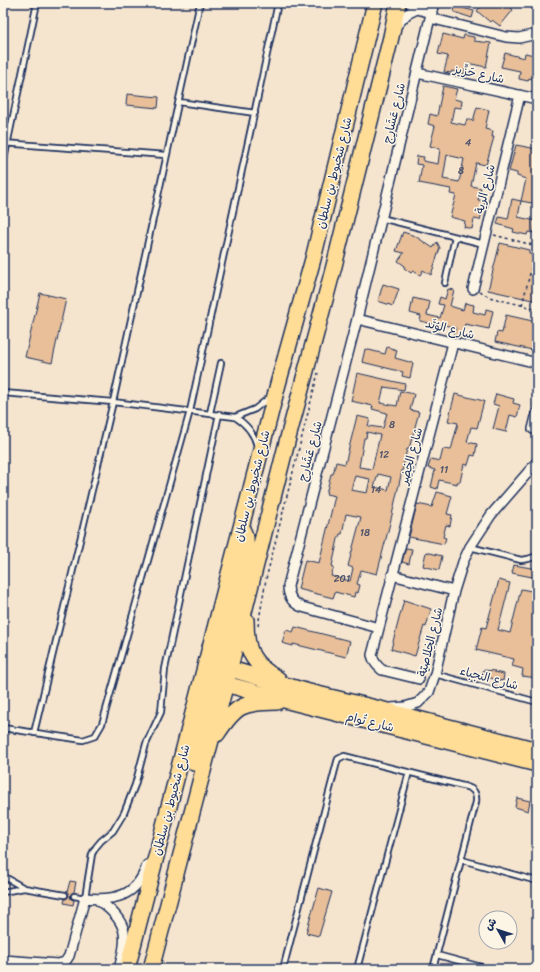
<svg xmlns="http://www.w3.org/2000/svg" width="540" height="972" font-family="Sriracha,'Playpen Sans Arabic',sans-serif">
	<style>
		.building { fill: #e8bf98; stroke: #1b2f5e; fill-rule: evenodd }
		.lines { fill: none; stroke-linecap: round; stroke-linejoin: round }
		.service-casing { stroke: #1b2f5e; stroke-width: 8 }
		.minor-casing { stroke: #1b2f5e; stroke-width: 12 }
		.primary-casing { stroke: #1b2f5e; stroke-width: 18 }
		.path { stroke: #1b2f5e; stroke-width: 1.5; stroke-dasharray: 3 3; stroke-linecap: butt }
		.service { stroke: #fcf5e5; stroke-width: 4.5 }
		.minor { stroke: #fcf5e5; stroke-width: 9 }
		.primary { stroke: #ffdd96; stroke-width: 15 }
		.labels { text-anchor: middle; stroke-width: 3; stroke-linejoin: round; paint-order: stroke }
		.number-label { font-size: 10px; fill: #4e536c }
		.street-label { font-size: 12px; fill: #1b2f5e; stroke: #fcf5e5 }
	</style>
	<rect width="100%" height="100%" fill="#f6e5ce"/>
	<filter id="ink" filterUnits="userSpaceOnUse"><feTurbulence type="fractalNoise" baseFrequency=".025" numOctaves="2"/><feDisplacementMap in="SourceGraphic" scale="8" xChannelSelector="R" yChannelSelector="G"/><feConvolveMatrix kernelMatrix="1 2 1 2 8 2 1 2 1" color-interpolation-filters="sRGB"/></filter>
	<g filter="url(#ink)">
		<path class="building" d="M484 3H516L511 8 513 10 500 26 492 20 490 22 477 11Z
			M455 6 474 11 472 18 454 12Z
			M443 34 463 39 464 35 474 37V41L491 43 486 67 467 63 464 74 452 71 451 73 444 72 448 56 438 54Z
			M505 53 524 58 525 53 534 55 533 62 537 63V80L529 78 528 81 519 79 520 71 501 67Z
			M443 86 457 89 454 99 462 101 461 108 454 107 451 122 465 125 467 119 473 121 477 107 489 110 485 129 493 131 492 137H494L486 165 476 163 471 186 481 188 478 200 485 201 480 220 474 219 472 229 464 227 465 221 450 217 456 195 450 194 451 189 419 183 422 165 416 164 417 156 424 157 423 161 438 164 440 149 430 146 435 126 428 124 430 114 437 116ZM447 155 464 159 459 182 443 179Z
			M127 94 159 97 158 108 126 105Z
			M516 145 537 149V204L521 201 526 179 517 176V173L509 171Z
			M512 199 521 201 518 217 536 221 534 233 528 232 527 235 513 232 514 229 497 224 499 217 508 219Z
			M403 232 415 236 433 248 437 242 440 248 431 275 423 270 420 275 413 271 411 273 404 268 405 266 398 261 404 253 396 251Z
			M500 243 529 250V254L537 255V301L488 290Z
			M383 284 399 289 393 306 378 301Z
			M448 289 454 290 450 306 463 310 465 303 474 305 473 312 485 315 486 309 493 311 489 329 465 324 461 338 453 336 456 328 441 324 440 330 433 328 434 324 420 321 421 316 410 313 413 298 430 302 427 315 440 318 444 305 438 304 440 297 445 299Z
			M40 293 66 299 52 363 25 357Z
			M506 315 537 322V351L495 342 497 332 502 333Z
			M387 347 397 350 395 358 413 363 410 378 402 376 403 372 362 362 365 349 385 354Z
			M357 373 405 384 404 390 384 387 380 403 397 406 400 391 414 394 410 410 419 412 409 449H407L392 515 377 574 361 570 357 584 360 585 358 593 355 592 354 597 335 592 333 598 298 589 305 560 319 563 335 496 326 494 331 474H333L336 462 345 464 357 416 370 419 368 426 383 428 387 413 372 409 373 406 351 401ZM367 432 380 435 372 469 359 467 364 438H366ZM378 474 391 477 388 490 374 487ZM355 476 370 479 367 493 351 490ZM346 514 361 517 348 566 353 568 350 581 331 576 334 567 332 566 338 539 340 534H342Z
			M455 394 484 401 477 428 471 427 467 442 477 444 475 456 471 455 468 465 464 464 460 482H457V484L439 480 437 489 431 487 435 470 428 468 431 459 440 461 443 449 451 450 458 423 448 421Z
			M496 394 514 399 513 403 520 405 517 417 510 415 506 432 493 429 499 406 493 404Z
			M437 492 452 496 447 514 452 515 450 526 446 525 443 537 446 538 444 544 409 537 417 504 432 507Z
			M406 548 412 549 409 564 402 562Z
			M426 552 442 556 439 570 423 566Z
			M514 565 537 569V578L512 573Z
			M499 580 510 583 498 630 510 633 521 589 537 592V678L522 676 523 669 512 666 514 659 476 650 482 627 486 628Z
			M404 600 431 609 426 627 424 626 415 656 391 649Z
			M295 627 350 641 346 657 293 644V646L282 643 286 630 293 632Z
			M483 670 495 671 494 672 504 674 503 681 482 676Z
			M517 798 530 801 528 811 515 807Z
			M70 881 76 882 74 892 70 896 71 899 74 900 73 905 64 903 65 899 69 896 67 892Z
			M319 888 332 892 319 936 306 933Z"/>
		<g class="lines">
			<g class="service-casing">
				<path id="service" d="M179 102 255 113
					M3 143 166 155
					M3 164 37 3
					M381 218 484 244
					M445 283 455 237
					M3 393 113 402 235 417 255 409 270 397
					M210 413 221 363
					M235 417C246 424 254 433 257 446
					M470 547 521 560 528 559 537 556
					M435 674 537 702
					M3 728 83 740 95 736 102 724 190 411 278 3
					M34 733 113 402 200 3
					M462 860 537 881
					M3 876 24 888 65 895
					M3 892 24 888
					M74 896 85 898 92 854 96 847 101 841 113 831 124 813 135 785 146 744 161 712 165 669 219 414
					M437 955 489 969
					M283 969 337 762 338 759 344 756 467 787C474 789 477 794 476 802L433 969
					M357 969 409 772"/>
			</g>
			<g class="minor-casing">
				<path id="minor" d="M410 3 417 9 432 13
					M430 18 506 37 519 38 537 34
					M395 27 407 14 417 9
					M417 73 537 99
					M473 289 520 95
					M357 319 537 363
					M533 429 537 413
					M392 575 454 591
					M379 628 302 607C292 603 288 596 288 586L357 319 430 18 434 3
					M419 679 382 670C376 665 374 662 372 655L453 343
					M391 708 405 707 418 703 429 692 435 674 454 591 463 562 470 547 491 515 537 462
					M98 900C129 922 128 935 119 969
					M3 960 58 964 65 962 69 956 85 898C114 901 137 897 147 865"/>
			</g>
			<g class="primary-casing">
				<path id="primary" d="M246 620C246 651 251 663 278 679
					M207 662 305 691 380 709 537 750
					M219 675 217 666 246 558V538L243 531
					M203 678 292 702 537 764
					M217 734C237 704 242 703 277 702
					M194 763 215 681V672
					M127 969 278 384 313 259 375 3
					M151 969 226 683 288 438 334 266 391 37 398 3"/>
			</g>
			<path class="path" d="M494 235 537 246
				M480 291 489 297 537 309
				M522 305 537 246
				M258 626 266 579 318 373"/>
			<use href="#service" class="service"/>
			<use href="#minor" class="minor"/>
			<use href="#primary" class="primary"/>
		</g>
	</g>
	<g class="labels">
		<g class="number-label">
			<text x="468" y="146">4</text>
			<text x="461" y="174">8</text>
			<text x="392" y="428">8</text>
			<text x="384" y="458">12</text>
			<text x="444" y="473">11</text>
			<text x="376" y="493">14</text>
			<text x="365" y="536">18</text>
			<text x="342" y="582">201</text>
		</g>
		<g class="street-label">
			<text transform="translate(479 74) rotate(12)" y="4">شارع حَزِّيز</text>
			<text transform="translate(394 113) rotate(-76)" y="4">شارع عَشَارِج</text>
			<text transform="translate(334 173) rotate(-76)" y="4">شارع شخبوط بن سلطان</text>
			<text transform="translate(485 189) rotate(-76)" y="4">شارع الرية</text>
			<text transform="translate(450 329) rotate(14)" y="4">شارع الوُتَد</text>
			<text transform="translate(310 451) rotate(-75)" y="4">شارع عَشَارِج</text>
			<text transform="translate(411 456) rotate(-75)" y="4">شارع الخِضِر</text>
			<text transform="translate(252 486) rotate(-76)" y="4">شارع شخبوط بن سلطان</text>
			<text transform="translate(430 642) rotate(-76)" y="4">شارع الخِلاصيّة</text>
			<text transform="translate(489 678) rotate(15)" y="4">شارع النجباء</text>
			<text transform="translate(370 722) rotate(14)" y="4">شارع تُوام</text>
			<text transform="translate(171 800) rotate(-75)" y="4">شارع شخبوط بن سلطان</text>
		</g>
	</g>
	<rect width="540" height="972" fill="none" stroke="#fcf5e5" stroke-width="16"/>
	<rect x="8" y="8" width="524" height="956" fill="none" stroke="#1b2f5e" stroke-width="1.5" filter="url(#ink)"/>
	<g transform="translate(498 930) rotate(309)"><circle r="19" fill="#fcf5e5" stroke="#a2a6af"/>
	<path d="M0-3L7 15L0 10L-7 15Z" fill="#1b2f5e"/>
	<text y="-6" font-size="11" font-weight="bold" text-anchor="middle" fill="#1b2f5e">ش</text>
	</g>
</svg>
